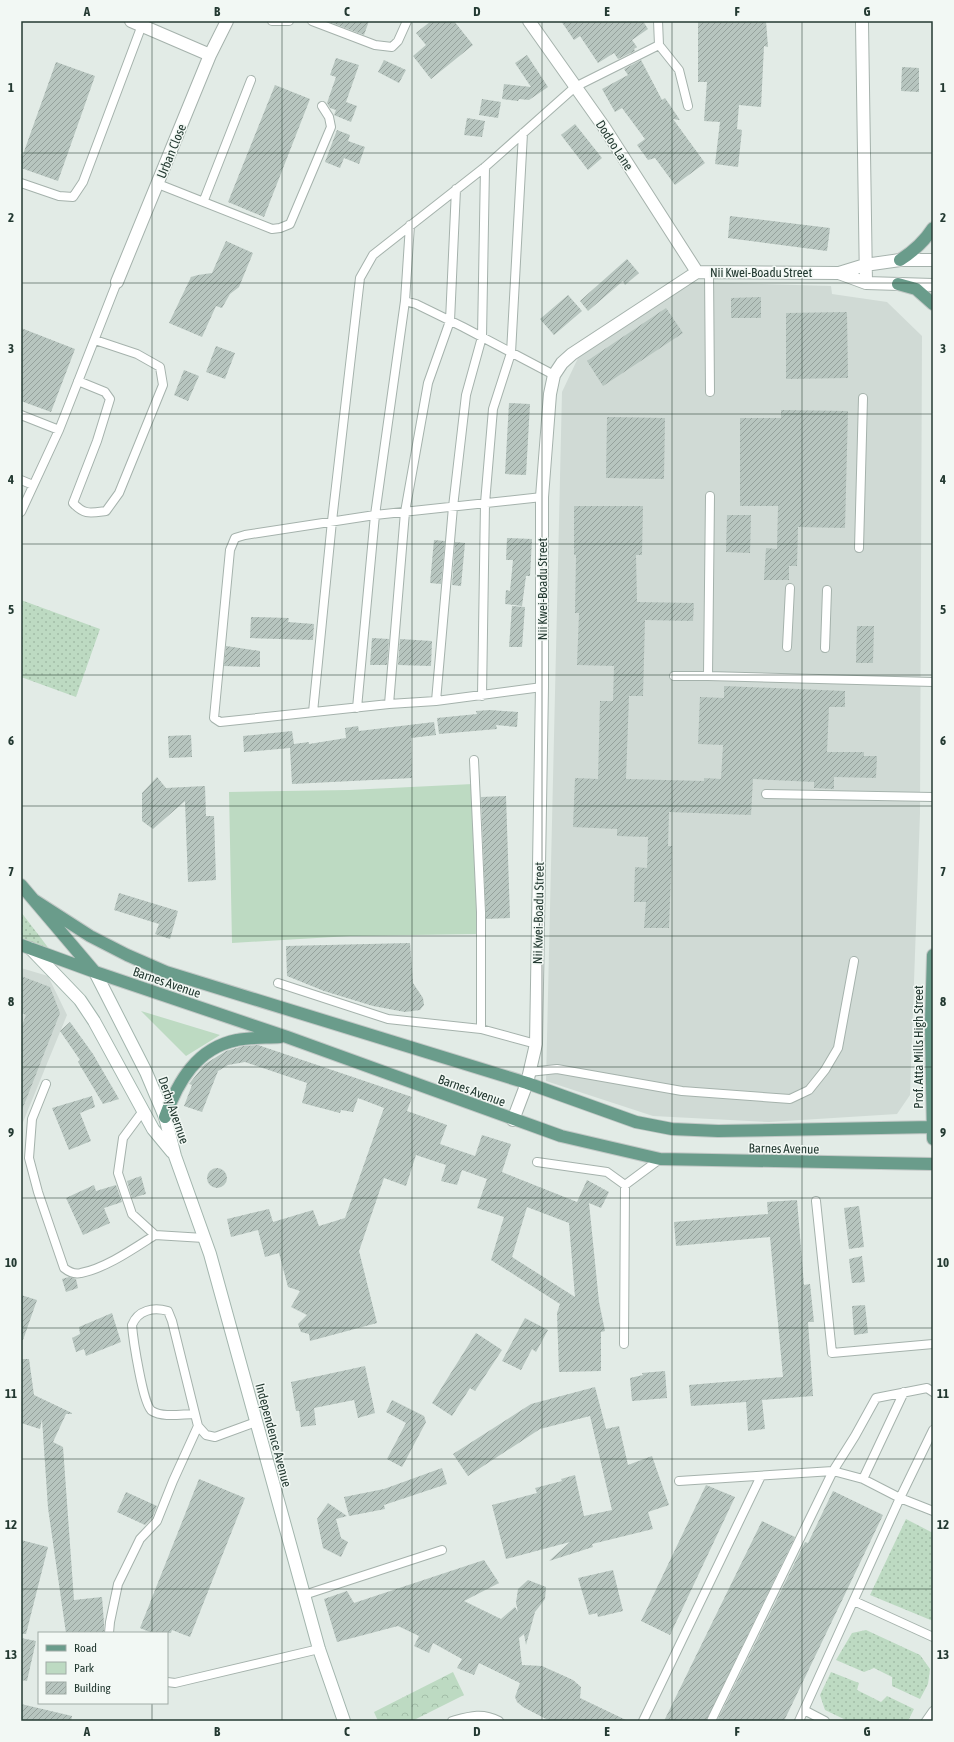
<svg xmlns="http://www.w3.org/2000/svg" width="954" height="1742" font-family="'Asap Condensed',sans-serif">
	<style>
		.built { fill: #d0dad5 }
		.grass { fill: url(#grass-dots) }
		.forest { fill: url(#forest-crowns) }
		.park { fill: #bddac2 }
		.building { fill: url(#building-hatch); fill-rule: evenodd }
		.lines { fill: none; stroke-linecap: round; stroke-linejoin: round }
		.service-casing { stroke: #a5b2ac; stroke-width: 10 }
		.minor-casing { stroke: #a5b2ac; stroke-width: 14 }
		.secondary-casing { stroke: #a2b5ad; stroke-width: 14 }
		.primary-casing { stroke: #c2c8c6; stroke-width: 14 }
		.service { stroke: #fff; stroke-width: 8 }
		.minor { stroke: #fff; stroke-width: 12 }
		.secondary { stroke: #fff; stroke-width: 12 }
		.primary { stroke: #6a9c8b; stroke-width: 12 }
		.grid { fill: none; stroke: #243a32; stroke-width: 1; stroke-opacity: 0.55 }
		.labels { text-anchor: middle; stroke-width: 3; stroke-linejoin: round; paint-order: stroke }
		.street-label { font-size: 13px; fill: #243a32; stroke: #f2f8f4 }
		.neatline { fill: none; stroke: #243a32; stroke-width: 1.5 }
		.grid-label { font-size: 13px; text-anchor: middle; font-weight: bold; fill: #243a32 }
	</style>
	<defs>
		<pattern id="grass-dots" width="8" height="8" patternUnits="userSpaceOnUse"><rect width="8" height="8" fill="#bddac2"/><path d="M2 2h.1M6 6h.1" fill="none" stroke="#a2bca7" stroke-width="1.8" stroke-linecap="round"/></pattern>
		<pattern id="forest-crowns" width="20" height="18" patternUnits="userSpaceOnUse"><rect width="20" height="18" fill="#bddac2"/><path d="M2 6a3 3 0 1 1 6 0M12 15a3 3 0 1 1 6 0" fill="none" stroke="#a2bca7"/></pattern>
		<pattern id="building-hatch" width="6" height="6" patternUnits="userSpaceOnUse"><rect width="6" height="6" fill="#b7c5bf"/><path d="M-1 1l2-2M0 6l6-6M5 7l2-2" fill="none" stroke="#95a19c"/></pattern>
	</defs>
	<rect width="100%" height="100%" fill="#e2ebe6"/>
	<path class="built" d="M693 282 831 286 832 294 887 302 922 336 920 813 910 1095 897 1114 769 1122 653 1116 546 1081 562 392 578 358 651 305Z
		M21 968 48 976 67 1015 21 1127Z"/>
	<path class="grass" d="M21 600 100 629 76 697 21 677Z
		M21 912 50 950 21 940Z
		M906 1519 933 1533V1621L870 1595Z
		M866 1630 920 1655 930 1669 928 1684 920 1699 892 1686V1677L874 1668 864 1672 836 1660 852 1633Z
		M831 1672 859 1683 857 1690 881 1702 887 1696 914 1709 908 1721H848L825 1710 820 1695Z"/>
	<path class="forest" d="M453 1672 464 1695 412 1721H378L374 1712Z"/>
	<path class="park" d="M473 784 477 934 350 936 232 943 229 792 349 790Z
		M141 1011 220 1035 186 1056Z"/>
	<path class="building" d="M327 21H369L364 35Z
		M431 21H454L473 45 431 79 413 56 426 45 416 33Z
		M561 21H643L648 29 632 40 637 47 634 49 635 51 618 59 614 53 598 63 580 36 574 40Z
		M698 21H766L768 47 764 46 761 107 739 105 737 129 742 130 738 167 715 164 720 122 704 121 707 82H698Z
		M527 55 548 87 529 100 519 99 518 101 502 99 504 84 531 87 515 63Z
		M336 58 359 65 346 102 357 106 351 122 334 115 336 110 330 108 327 103 336 77 330 75Z
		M384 60 406 70 399 83 378 72Z
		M641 60 662 100 665 98 680 120 673 119 705 163 675 185 655 158 648 160 637 145 645 139 622 108 615 112 602 89 628 75 624 69Z
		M56 62 95 76 58 181 21 168V160Z
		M902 67 919 68V92L901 91Z
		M275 85 310 99 264 217 228 202Z
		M482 99 501 102 498 118 479 115Z
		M467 118 485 121 482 137 464 135Z
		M575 124 602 158 588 170 561 135Z
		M337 130 350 135 348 141 365 147 359 164 344 158 340 168 325 162Z
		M730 216 830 228 827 251 728 238Z
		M226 241 253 253 239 287 230 294 222 308 216 306 202 337 169 323 191 277 198 275 212 273Z
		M627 259 639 273 625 285 623 281 588 311 580 301Z
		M568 295 582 311 554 335 540 319Z
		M761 297V318H731V298Z
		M666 308 683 333 603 386 587 361Z
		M847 312 848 378 786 379V313Z
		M21 328 75 349 51 412 21 401Z
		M216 346 235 353 225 379 206 372Z
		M184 370 199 376 188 401 174 395Z
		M509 403 530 404 526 475 505 474Z
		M781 410 848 411 845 528 798 527 797 566H789V580H764L766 548 777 549 778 506H740V418H781Z
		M607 417 665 418 664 479 606 478Z
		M574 506H643L642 555H636L637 602 694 603 693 621 645 620 643 696H629L626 779 704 781V778L721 779 723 745 698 744 700 697 724 698V686L845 691V707H829L827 752H864V756H877L876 778 834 777V789L814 788V782L753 779 751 815 669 812 668 846H672L669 928H644L646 902H634L635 867 647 868 648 837 617 836V829L573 827 575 778 598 779 600 701H613L614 666 577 665 579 613H575L576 555H574Z
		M727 515H751L750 553 726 552Z
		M507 538 532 539 530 576H526L522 606 505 604 506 590 510 591 513 560H506Z
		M434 540 445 541 441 584 430 583Z
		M455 542 465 543 461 586 452 585Z
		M512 606 525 607 522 647H509Z
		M251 617 289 618 288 622 314 624 313 640 250 638Z
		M857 626H874L873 663H856Z
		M372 638 389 639 387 665H370Z
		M400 639 432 641 431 666 398 665Z
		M226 646 260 651V667L224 666Z
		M490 710 518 712 517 727 496 725 497 729 439 734 437 718 477 714 476 711Z
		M434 722 436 735 411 738 412 778 292 784 290 748 244 752 243 736 292 731 294 744 309 742V744L346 738 345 728 358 726 359 731Z
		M191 735 192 757 169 758 168 736Z
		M157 777 166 788 205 786 206 816H214L216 880 188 882 185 801 153 829 142 821V793Z
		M506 796 510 918 486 919 481 797Z
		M119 893 178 911 170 939 155 934 159 924 114 910Z
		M410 943 413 983 423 998 424 1005 420 1010 405 1012 373 1006 324 991 287 976 286 946Z
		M21 976 50 987 60 1013 22 1110 21 1028 26 1015 21 1013Z
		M70 1022 93 1054 119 1099 103 1104 78 1062 80 1060 60 1031Z
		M258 1045 412 1097 407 1111 447 1125 440 1144 475 1156 482 1135 511 1144 502 1172 577 1202 587 1180 609 1192 601 1208 589 1203 599 1302 605 1331 601 1332V1371L559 1372 557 1313 560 1304 491 1260 504 1217 477 1208 487 1179 462 1170 457 1185 441 1181 446 1165 416 1155 406 1186 384 1178 359 1251 377 1323 310 1341 309 1334 301 1332 298 1324 307 1315 291 1307 300 1291 288 1287 279 1253 265 1257 258 1230 231 1237 227 1219 269 1209 273 1222 313 1210 319 1226 345 1218 384 1108 358 1098 353 1112 341 1110 340 1113 302 1103 307 1083 245 1062 228 1065 218 1071 202 1112 184 1106 192 1085 189 1084 205 1064 226 1051 243 1046ZM527 1207 569 1223 575 1297 512 1257Z
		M92 1096 95 1107 80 1113 91 1141 69 1150 52 1108Z
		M207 1178a10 10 0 1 1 20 0a10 10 0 1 1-20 0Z
		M141 1176 146 1194 132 1198 127 1181Z
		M94 1185 96 1191 116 1185 122 1202 104 1208 110 1223 83 1235 66 1198Z
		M797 1200 804 1285 810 1284 814 1322H808L813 1396 762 1400 765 1429 748 1431 746 1402 691 1406 689 1385 783 1377 770 1237 676 1246 674 1222 768 1214 767 1202Z
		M859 1206 864 1247 849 1249 844 1208Z
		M862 1256 865 1282 852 1283 849 1259Z
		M69 1277 76 1279 78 1288 66 1292 62 1279Z
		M21 1295 37 1300 23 1340H21Z
		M865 1305 868 1333 854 1335 852 1306Z
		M112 1313 121 1342 86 1356 84 1349 76 1352 72 1338 80 1334 79 1327Z
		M525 1318 548 1330 536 1352 532 1349 521 1370 502 1361Z
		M476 1333 502 1350 475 1391 470 1388 452 1416 432 1403Z
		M21 1359H29L34 1395 72 1413V1414H66L53 1442 63 1447 74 1600 102 1597 104 1623V1633H66L48 1508 42 1419 40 1429 21 1423Z
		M365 1366 375 1413 358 1418 354 1400 314 1408 316 1425 301 1427 299 1411H296L291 1382Z
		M665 1371 667 1398 632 1401 630 1378 643 1375 642 1373Z
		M595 1387 606 1429 619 1426 628 1465 652 1456 669 1505 648 1512 653 1529 592 1544 593 1547 549 1561 570 1542 506 1559 492 1505 537 1493 535 1488 562 1481 561 1479 575 1475 584 1516 612 1510 590 1416 540 1429 468 1476 453 1454 531 1404Z
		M392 1400 424 1416 426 1422 402 1467 387 1459 406 1423 386 1412Z
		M442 1468 447 1484 384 1505 385 1509 349 1516 344 1497 384 1489Z
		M199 1479 245 1498 190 1637 172 1630 171 1633H152L140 1628Z
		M706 1485 735 1497 670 1635 641 1621Z
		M833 1491 883 1515 784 1721H717L805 1542 808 1543Z
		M126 1492 157 1506 152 1518 145 1525 117 1512Z
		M328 1503 347 1516 336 1519 341 1538 348 1542 341 1557 323 1548 317 1519Z
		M762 1521 795 1537 706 1721H664Z
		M21 1540 48 1547 26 1634H21Z
		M484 1560 499 1583 464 1601 501 1619 515 1607 518 1612 516 1603 518 1589 528 1580 546 1587 545 1599 535 1612 526 1645 524 1634 519 1638 522 1665 542 1666 573 1680 581 1687 580 1698 628 1721H550L523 1707 517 1702 515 1697 520 1683 479 1663 474 1675 457 1668 462 1659 433 1643 429 1653 414 1646 419 1636 398 1626 337 1642 324 1599 347 1591 354 1603Z
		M613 1570 623 1611 598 1617 597 1613 589 1615 578 1578Z
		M21 1638 36 1641 27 1681 21 1680Z
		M21 1704 72 1716 71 1721H21Z"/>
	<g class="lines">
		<g class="service-casing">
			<path id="service" d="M272 21H289
				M312 21 375 45 392 47 398 41 407 21
				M658 21 659 45 679 70 688 106
				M21 183 59 196 73 197 83 182 142 25
				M158 184 272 229 280 228 290 224 331 127 329 117 322 106
				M204 200 251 80
				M410 225 405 301 416 304 463 327 554 375
				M709 272 710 392
				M78 381 105 392 110 399 97 441 73 503C84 515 90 513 106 511L119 493 163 385 160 367 137 354 95 340
				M21 415 59 430
				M21 480 33 485
				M710 496 708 676 933 682
				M21 512 59 430 117 282
				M859 548 863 398
				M787 647 790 588
				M825 648 827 590
				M674 676H708
				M542 687 436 701 389 704 220 722 214 718 230 550 235 538 245 535 375 515 542 497
				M482 696 485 503 493 409 511 353 523 133
				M436 701 453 507 466 395 482 337 485 167
				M389 704 405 512 428 383 450 321 456 189
				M357 708 375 515 405 301
				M313 712 332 521 360 278 373 255 485 167 575 87 659 45
				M474 760 481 912V1029L536 1044
				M766 794 933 797
				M278 983 388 1019 481 1029
				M529 1072 557 1069 682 1091 790 1099 809 1090 825 1070 838 1048 854 961
				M46 1084 32 1119 29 1158 38 1192 64 1268C69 1272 74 1275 81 1273 106 1268 133 1249 155 1235
				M143 1111 123 1138 118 1173 132 1214 155 1235 204 1238
				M537 1162 607 1172 625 1185 660 1159
				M816 1201 832 1353 933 1344
				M624 1344 625 1185
				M195 1414C182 1414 163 1418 152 1411 143 1406 133 1338 132 1325 138 1310 153 1307 168 1311L172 1321 198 1426 206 1435 215 1437 256 1422
				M933 1430 900 1498 933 1511
				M863 1479 904 1392
				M679 1481 833 1471 863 1479 900 1498 799 1721
				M304 1595 442 1550
				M854 1601 933 1637
				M109 1633 110 1622 118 1584 140 1539 157 1521 173 1481 198 1426
				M167 1682 175 1683 319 1649
				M804 1710 825 1721
				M452 1721C470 1716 482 1712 499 1721
				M643 1721 761 1476
				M711 1721 833 1471 855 1436 876 1398 927 1388 933 1392
				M926 1721 933 1711"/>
		</g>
		<g class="minor-casing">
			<path id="minor" d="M131 21 210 55
				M529 21 604 127 697 272
				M862 23 866 283
				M839 273 866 283 933 285
				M117 282 210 55 227 21
				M513 1120 527 1083 536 1044 542 687V497L550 394 554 375 562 363 572 354 697 272 839 273 865 265 900 260H933"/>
		</g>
		<g class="secondary-casing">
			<path id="secondary" d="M30 948 80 1000 94 1021 153 1129 172 1152
				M95 972 146 1072 165 1117 175 1156 210 1254 319 1649 344 1721"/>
		</g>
		<g class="primary-casing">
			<path id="primary" d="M900 260C914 251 924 242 933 228
				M898 284 916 289 933 304
				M21 885 94 971
				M34 900 90 936 127 955 166 972 527 1083 636 1122 672 1129 718 1131 933 1127
				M21 945 95 972 287 1037 561 1136 660 1159 933 1164
				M933 955 931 1023 933 1139
				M165 1117C178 1081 197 1048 237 1040 250 1037 266 1038 280 1037"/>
		</g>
		<use href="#service" class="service"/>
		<use href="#minor" class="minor"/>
		<use href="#secondary" class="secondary"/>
		<use href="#primary" class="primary"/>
	</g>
	<path class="grid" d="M152 21V1633M282 21V1721M412 21V1721M542 21V1721M672 21V1721M802 21V1721M21 153H933M21 283H933M21 414H933M21 544H933M21 675H933M21 806H933M21 936H933M21 1067H933M21 1198H933M21 1328H933M21 1459H933M21 1589H933M152 1703V1721"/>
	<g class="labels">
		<g class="street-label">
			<text transform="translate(615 145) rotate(57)" y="5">Dodoo Lane</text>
			<text transform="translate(171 151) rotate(-68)" y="5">Urban Close</text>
			<text x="761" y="277">Nii Kwei-Boadu Street</text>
			<text transform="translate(542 589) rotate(-90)" y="5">Nii Kwei-Boadu Street</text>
			<text transform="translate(538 913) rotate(-89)" y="5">Nii Kwei-Boadu Street</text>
			<text transform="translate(167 982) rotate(19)" y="5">Barnes Avenue</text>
			<text transform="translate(918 1047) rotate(-90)" y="5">Prof. Atta Mills High Street</text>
			<text transform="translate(472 1090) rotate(20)" y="5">Barnes Avenue</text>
			<text transform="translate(174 1110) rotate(71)" y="5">Derby Avernue</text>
			<text transform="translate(784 1148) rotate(1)" y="5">Barnes Avenue</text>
			<text transform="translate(274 1435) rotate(75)" y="5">Independence Avenue</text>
		</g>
	</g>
	<rect width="954" height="1742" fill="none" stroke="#f2f8f4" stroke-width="44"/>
	<rect x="38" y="1632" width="130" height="72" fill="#f2f8f4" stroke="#a0aca6"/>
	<rect x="46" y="1645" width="20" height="6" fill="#6a9c8b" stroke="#a0aca6"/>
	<text x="74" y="1652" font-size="12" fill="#243a32">Road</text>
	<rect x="46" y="1662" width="20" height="12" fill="#bddac2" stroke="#a0aca6"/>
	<text x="74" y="1672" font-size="12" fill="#243a32">Park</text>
	<rect x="46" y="1682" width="20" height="12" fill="url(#building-hatch)" stroke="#a0aca6"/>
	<text x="74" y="1692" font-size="12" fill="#243a32">Building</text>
	<rect x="22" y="22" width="910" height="1698" class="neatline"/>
	<g class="grid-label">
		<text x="87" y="16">A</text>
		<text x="217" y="16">B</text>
		<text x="347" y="16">C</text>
		<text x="477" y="16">D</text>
		<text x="607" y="16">E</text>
		<text x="737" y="16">F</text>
		<text x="867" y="16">G</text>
		<text x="11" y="92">1</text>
		<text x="943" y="92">1</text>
		<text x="11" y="222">2</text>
		<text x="943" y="222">2</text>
		<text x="11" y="353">3</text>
		<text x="943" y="353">3</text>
		<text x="11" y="484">4</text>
		<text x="943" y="484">4</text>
		<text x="11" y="614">5</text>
		<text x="943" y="614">5</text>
		<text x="11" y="745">6</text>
		<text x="943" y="745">6</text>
		<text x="11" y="876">7</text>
		<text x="943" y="876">7</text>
		<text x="11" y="1006">8</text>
		<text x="943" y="1006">8</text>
		<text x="11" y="1137">9</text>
		<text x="943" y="1137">9</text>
		<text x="11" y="1267">10</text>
		<text x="943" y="1267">10</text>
		<text x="11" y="1398">11</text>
		<text x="943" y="1398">11</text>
		<text x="11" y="1529">12</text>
		<text x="943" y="1529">12</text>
		<text x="11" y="1659">13</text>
		<text x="943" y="1659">13</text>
		<text x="87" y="1736">A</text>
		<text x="217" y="1736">B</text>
		<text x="347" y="1736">C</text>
		<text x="477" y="1736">D</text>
		<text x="607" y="1736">E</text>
		<text x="737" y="1736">F</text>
		<text x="867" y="1736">G</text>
	</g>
</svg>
